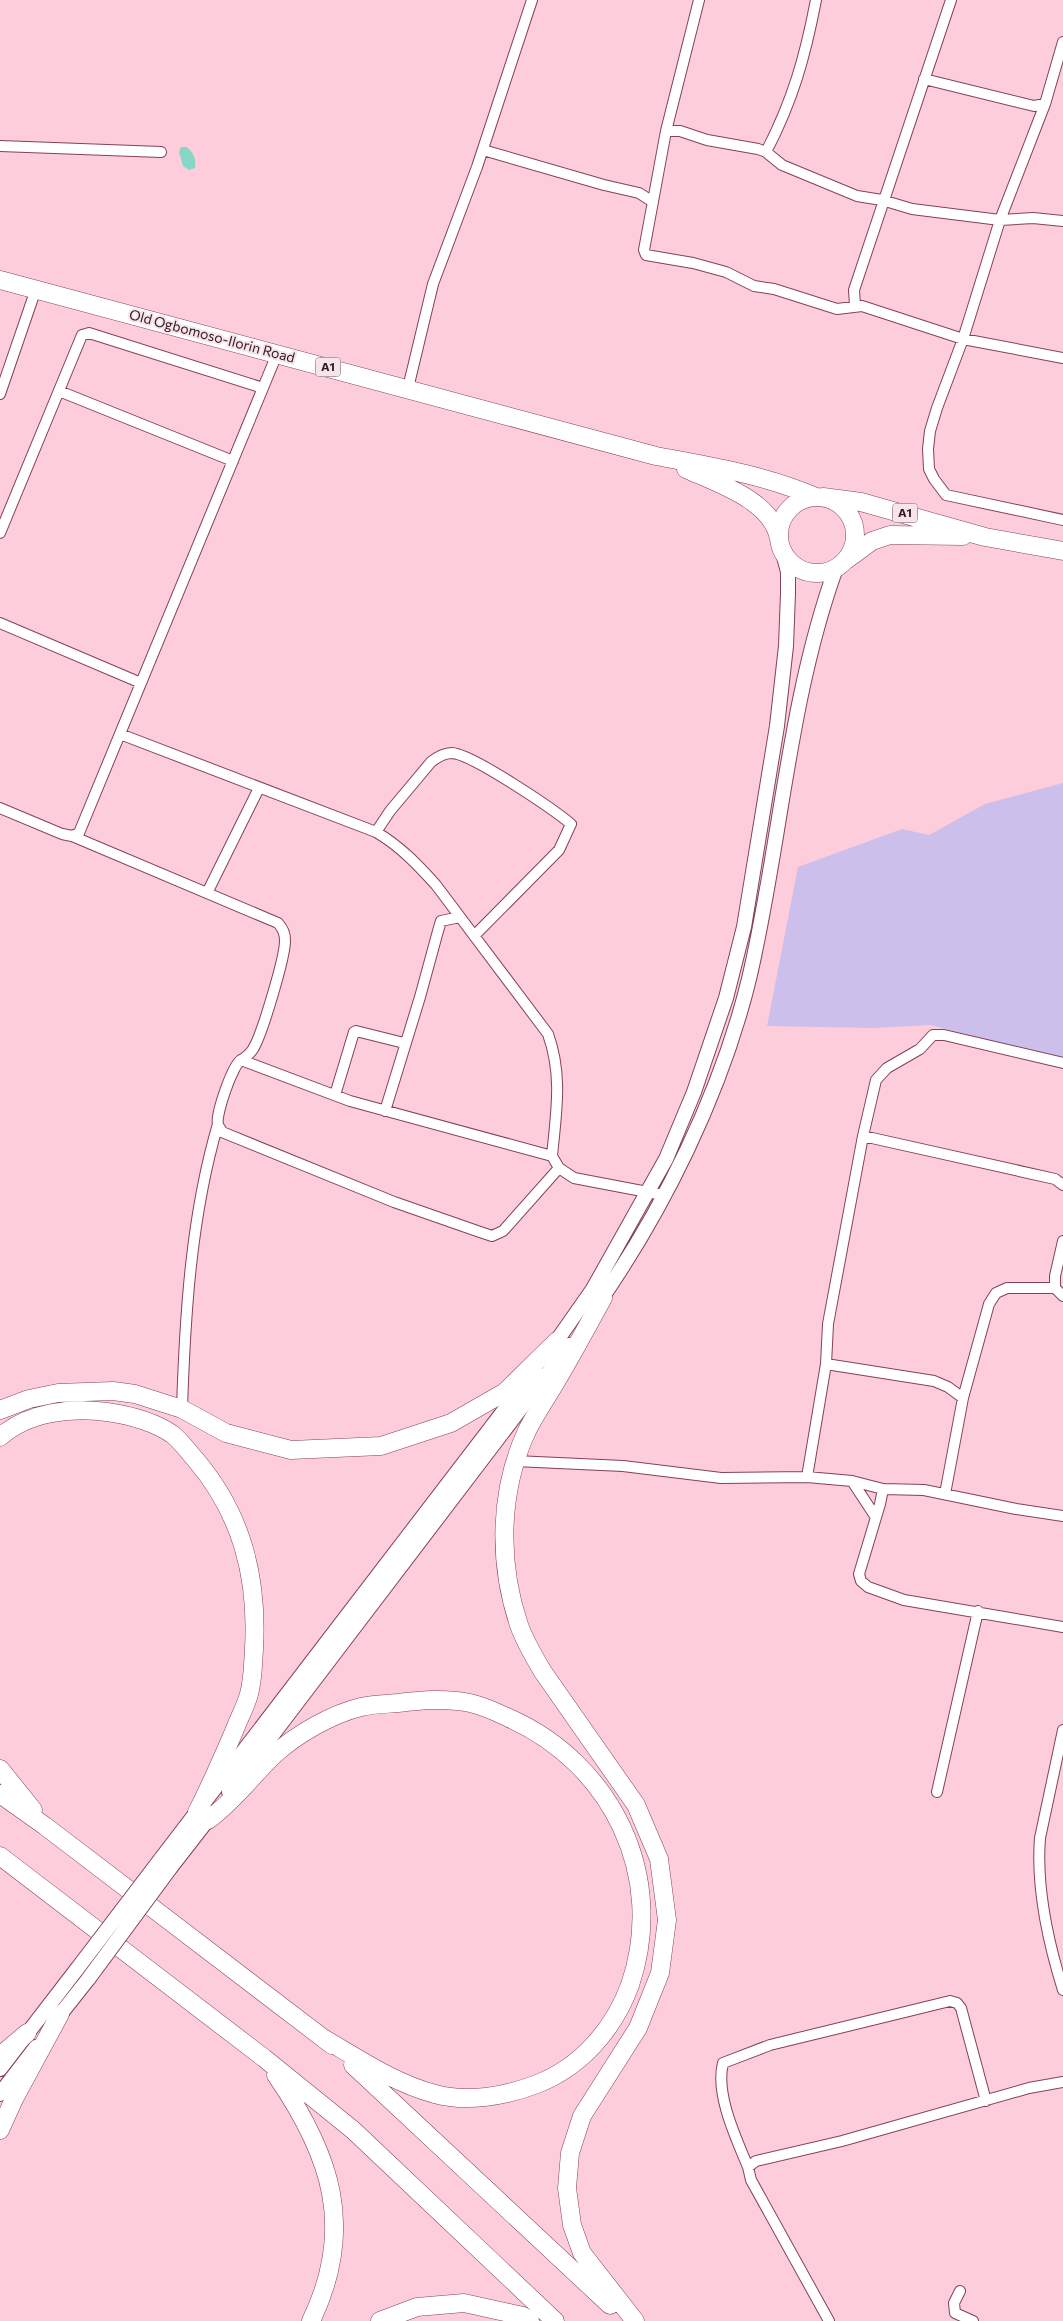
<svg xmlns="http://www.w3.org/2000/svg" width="1063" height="2321" font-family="Commissioner,sans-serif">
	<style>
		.green { fill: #cdbfeb }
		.water { fill: #88d6c5 }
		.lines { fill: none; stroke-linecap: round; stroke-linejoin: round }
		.street-casing { stroke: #844159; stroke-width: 12 }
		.secondary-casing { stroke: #844159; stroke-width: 16 }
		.highway-casing { stroke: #844159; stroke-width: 19 }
		.street { stroke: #fff; stroke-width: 10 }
		.secondary { stroke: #fff; stroke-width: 14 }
		.highway { stroke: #fff; stroke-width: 18 }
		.secondary-bridge-casing { stroke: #844159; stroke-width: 16; stroke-linecap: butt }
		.secondary-bridge { stroke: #fff; stroke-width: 14 }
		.labels { text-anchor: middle; stroke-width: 4; stroke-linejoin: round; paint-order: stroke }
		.shield { fill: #f5e4e9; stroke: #6f555e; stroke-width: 1 }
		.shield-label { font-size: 12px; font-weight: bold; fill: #351822 }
		.street-label { font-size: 14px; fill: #351822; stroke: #f5e4e9 }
	</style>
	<rect width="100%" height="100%" fill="#fecddb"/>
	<path class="green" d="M1063 783V1062L1049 1055 930 1025 873 1028 767 1026 798 867 902 829 929 835 985 804Z"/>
	<path class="water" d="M181 147H187C194 154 196 158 195 168L189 170 183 166 179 152Z"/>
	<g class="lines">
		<g class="street-casing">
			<path id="street" d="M699 0 666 131 644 250 646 255 693 263 726 272 754 286 774 289 837 309 862 306 963 339 1063 358
				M1063 42 1045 104 1000 220 963 339 937 408 930 431 928 449 929 469 934 479 946 495 1063 520
				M924 79 1034 106 1045 104
				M666 131H680L707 140 758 149 766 152 782 165 857 196 882 200 912 209 1000 220 1033 218 1063 221
				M0 146 161 152
				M483 150 604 185 639 193 653 202
				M766 152C793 100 805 57 816 0
				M855 306 854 290 951 0
				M408 388 433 284 477 167 532 0
				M59 391 233 461
				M0 394 36 289
				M0 533 82 335 89 333 263 388
				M0 623 141 683
				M120 734 376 832C400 846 418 865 436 885L548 1034C563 1076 556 1113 552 1156
				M0 808 62 834 72 836 278 923C283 929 285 933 285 941 285 957 262 1035 253 1049 250 1054 246 1057 241 1060L350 1101 552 1156 559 1168 574 1178 663 1195
				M376 832 390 811 431 762C436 758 444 753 452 753 472 754 553 809 571 824L559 850 474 936
				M72 836 79 833 277 354
				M207 893 259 788
				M241 1060C233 1064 215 1115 218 1125 219 1127 221 1129 222 1132L394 1202 480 1232 492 1236 503 1231 559 1168
				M335 1095 354 1032 356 1031 404 1043
				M385 1111 420 997 438 931 441 921 460 917
				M863 1136 1055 1179 1063 1185
				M1063 1241 1055 1276V1288L1063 1296
				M826 1364 934 1381 948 1387 963 1398
				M182 1409C185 1314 191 1216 218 1124
				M515 1461 623 1466 721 1478 807 1477 852 1481 883 1489 924 1490 1016 1509 1063 1516
				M807 1477 826 1364 828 1324 863 1136 876 1080 887 1068 920 1049 933 1035H944L1063 1063
				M852 1481 875 1516
				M883 1489 880 1504 859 1574 861 1581 868 1587 904 1600 1063 1627
				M945 1494 963 1398 989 1304 996 1293 1007 1288H1055
				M1063 1730 1040 1838C1036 1888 1048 1942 1063 1990
				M937 1792 978 1611
				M748 2167C736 2138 715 2094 723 2063L770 2045 950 2001 957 2003 961 2008 986 2101
				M960 2291 954 2303 955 2313 973 2321
				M829 2321 751 2180 748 2167 756 2161 842 2141 1029 2088 1063 2082"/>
		</g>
		<g class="secondary-casing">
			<path id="secondary" d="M597 1305C664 1209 721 1093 749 979 781 843 788 701 836 568
				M551 1349 593 1289 666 1159 694 1092 726 998 744 927 777 726 786 646 788 593V572L782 549
				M229 1792 569 1345
				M160 1860 535 1370
				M171 1867 213 1813
				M55 2021 89 1978
				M0 2069 77 1969
				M0 2094 36 2047"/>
		</g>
		<g class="highway-casing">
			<path id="highway" d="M0 280 656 456C710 466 765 475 816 497
				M686 469C717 483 773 501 779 539
				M823 497 861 502 985 537 1063 551
				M779 535a38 38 0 1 1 76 0a38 38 0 1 1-76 0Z
				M846 560 872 541 890 535 963 536
				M603 1298C588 1325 573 1353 557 1380 547 1398 534 1415 526 1433 499 1492 498 1563 519 1625 525 1642 534 1657 543 1672L636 1805 659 1859 667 1920 660 1973 638 2028 582 2116 570 2153 567 2188 572 2225 582 2253 635 2321
				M0 1410 29 1399 58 1393 113 1391 135 1394 182 1409 226 1433 291 1450 381 1446 451 1423 505 1392 557 1341
				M0 1437C28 1412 72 1407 107 1412 128 1415 154 1422 172 1434 180 1440 188 1451 195 1459 242 1514 258 1577 254 1649 253 1663 253 1680 249 1694 246 1706 239 1718 235 1729 223 1757 211 1785 197 1812
				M0 1769 33 1810
				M0 1794 45 1826 332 2045
				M208 1820C234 1801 252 1776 275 1754 297 1734 332 1714 361 1707 373 1704 386 1704 398 1703 422 1700 445 1698 470 1703 484 1706 496 1712 509 1718 612 1764 667 1876 630 1985 614 2029 581 2067 537 2084 506 2096 467 2103 435 2094 394 2083 359 2059 323 2038
				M0 1856 264 2058 353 2130 555 2321
				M0 2056 27 2033
				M353 2065 610 2305
				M276 2075C331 2155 356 2228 311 2321
				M0 2130 14 2099 60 2014
				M380 2321 417 2307 464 2303 523 2316 530 2321"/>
		</g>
		<use href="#street" class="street"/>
		<use href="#secondary" class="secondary"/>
		<use href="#highway" class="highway"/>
		<g class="secondary-bridge-casing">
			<path id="secondary-bridge" d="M77 1969 160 1860
				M89 1978 171 1867"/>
		</g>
		<use href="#secondary-bridge" class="secondary-bridge"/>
	</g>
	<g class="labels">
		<g class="shield">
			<rect x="315.5" y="357.5" width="25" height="19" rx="4"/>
			<rect x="892.5" y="503.5" width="25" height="19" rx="4"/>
		</g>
		<g class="shield-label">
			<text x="328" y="371">A1</text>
			<text x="905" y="517">A1</text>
		</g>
		<g class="street-label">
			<text transform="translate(212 336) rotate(15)" y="5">Old Ogbomoso-Ilorin Road</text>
		</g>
	</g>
</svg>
